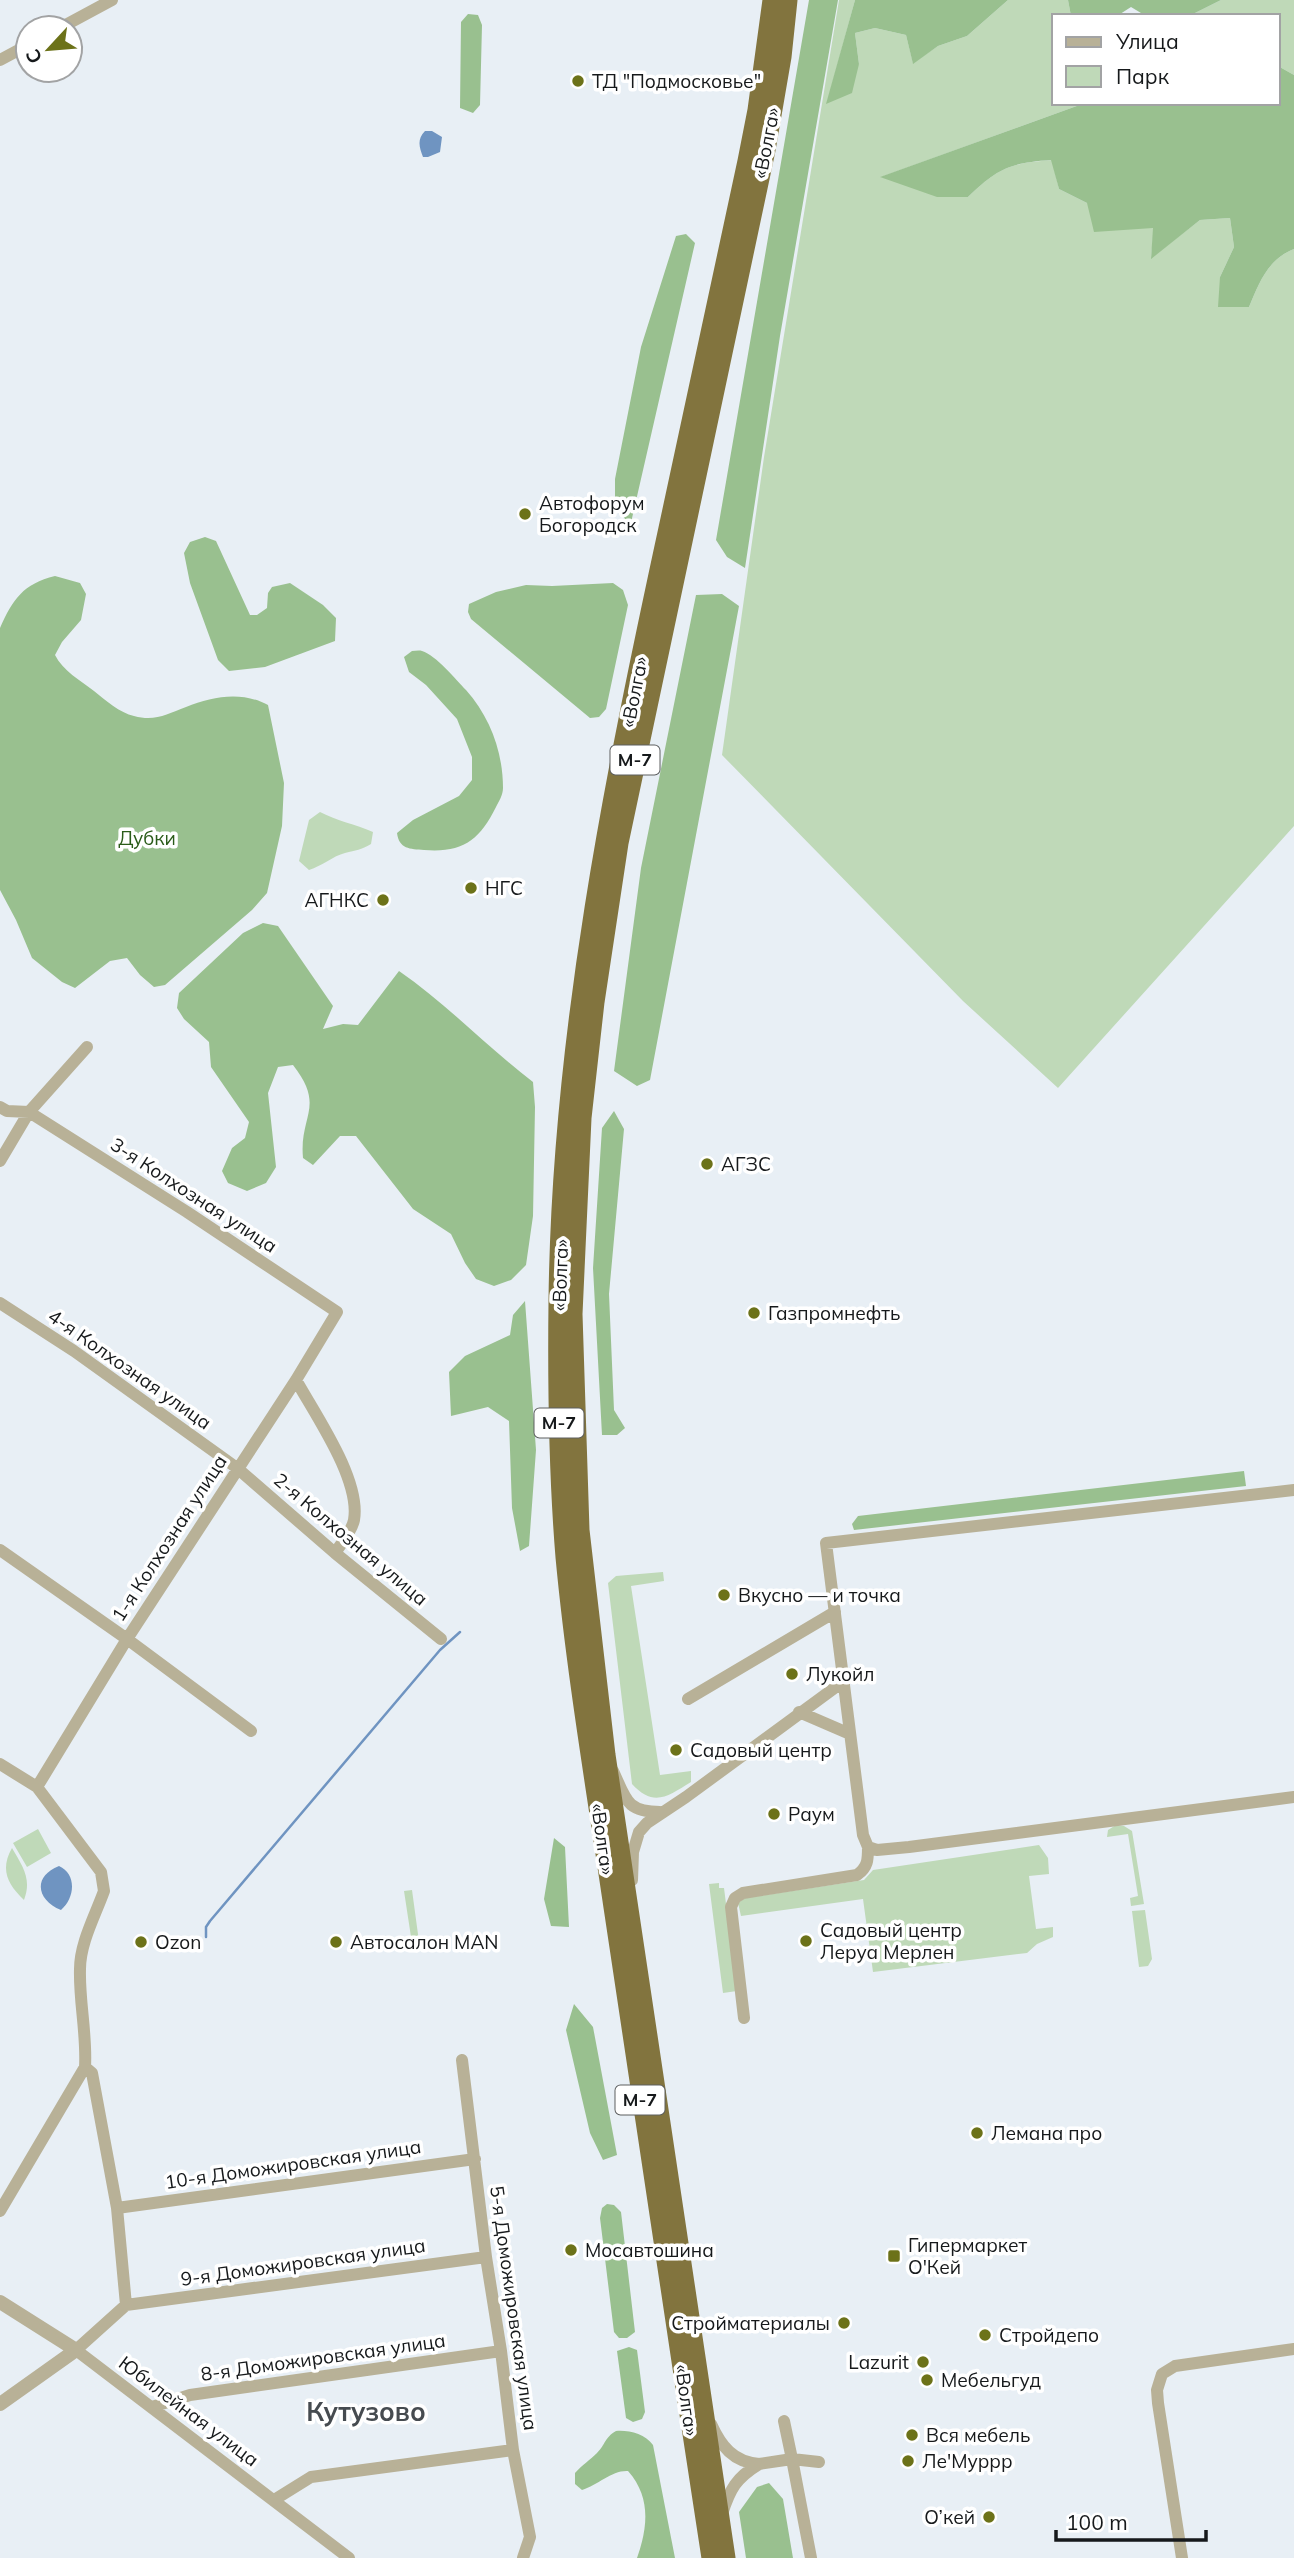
<svg xmlns="http://www.w3.org/2000/svg" width="1294" height="2558" font-family="Mulish,sans-serif">
	<style>
		.green { fill: #bfd9b8 }
		.forest { fill: #99c08f }
		.water { fill: #6f94c1 }
		.lines { fill: none; stroke-linecap: round; stroke-linejoin: round }
		.stream { stroke: #6f94c1; stroke-width: 2.5 }
		.minor { stroke: #b8b197; stroke-width: 12 }
		.tertiary { stroke: #b8b197; stroke-width: 14 }
		.trunk { stroke: #82743e; stroke-width: 19 }
		.poi-dot { fill: #6c7219; stroke: #fff; stroke-width: 2.5 }
		.labels { text-anchor: middle; stroke-width: 7; stroke-linejoin: round; paint-order: stroke }
		.shield { fill: #fff; stroke: #5c5e5f; stroke-width: 2 }
		.shield-label { font-size: 18px; font-weight: bold; fill: #16191b }
		.poi-label { font-size: 19px; fill: #16191b; stroke: #fff; text-anchor: start }
		.street-label { font-size: 19px; fill: #16191b; stroke: #fff }
		.park-label { font-size: 19px; fill: #2b5c1a; stroke: #fff }
		.district-label { font-size: 26px; font-weight: bold; fill: #464b50; stroke: #fff }
	</style>
	<rect width="100%" height="100%" fill="#e8eff5"/>
	<path class="green" d="M839 0H855L827 103 859 64 855 33 875 28 906 35 913 63 938 46 967 36 1008 0H1068L1071 16H1054V103H1085L881 177 968 197C998 168 1010 163 1052 160L1059 189 1087 203 1154 228 1151 258 1200 220 1230 218 1234 247 1220 277 1249 307C1259 283 1268 259 1294 249V826L1058 1088 963 1001 722 755 764 457Z
		M1221 0H1294V75L1278 66V16H1189Z
		M320 812C337 821 355 824 373 832L371 844C361 850 356 850 345 853 333 856 322 866 309 870L299 861 309 820Z
		M663 1572 664 1581 631 1586 660 1775 691 1771V1782C668 1796 654 1808 632 1784L608 1583 616 1576Z
		M1116 1825 1124 1826 1132 1831 1144 1904 1131 1906 1130 1898 1138 1896 1128 1834 1107 1837 1108 1830Z
		M38 1829 51 1853 27 1867 13 1843Z
		M1039 1845 1048 1858 1049 1874 1029 1876 1036 1929 1053 1927V1937L1037 1944 1027 1953 873 1972 863 1899 741 1916 738 1903 745 1898 864 1880 873 1870Z
		M12 1848C23 1867 32 1879 24 1900 7 1884 0 1869 12 1848Z
		M719 1883V1888H724L737 1991 723 1993 709 1884Z
		M412 1890 420 1949 413 1950 404 1891Z
		M1145 1910 1152 1959 1148 1966 1139 1967 1132 1911Z"/>
	<path class="forest" d="M809 0H838L780 336 745 568 727 557 716 540Z
		M855 0H1008L967 36 938 46 913 64 906 35 875 28 855 33 859 64 852 93 826 104Z
		M1068 0H1221L1189 16H1146L1131 7 1117 16H1071Z
		M468 14 478 15 482 25 480 105 473 113 460 108 461 22Z
		M1278 66 1294 75V249C1268 259 1259 283 1249 307H1218L1220 277 1234 247 1230 218 1200 220 1151 259 1153 228 1094 232 1087 203 1059 189 1051 160C1010 163 998 168 968 197H937L880 177 1085 103H1278Z
		M686 234 695 243 630 527 615 503V479L641 347 676 236Z
		M205 537 216 541 250 615H257L267 608 268 593 272 587 290 583 323 605 336 618 335 641 265 667 229 671 218 660 190 583 184 553 190 542Z
		M55 576 80 583 86 594 81 620 62 642 55 655C63 671 80 680 94 691 105 700 120 713 134 716 155 722 167 714 186 707 213 696 242 691 268 705L284 783 282 826 267 893 252 910 165 985 154 987 140 975 127 958 110 961 75 988 62 982 32 958 16 920 0 890V628C13 599 23 584 55 576Z
		M613 583 623 590 628 605 606 709 599 717 590 718 471 619 468 612 469 604 496 592 526 585 552 586Z
		M722 594 739 606 650 1080 637 1086 614 1071 641 868 696 595Z
		M412 651C415 651 419 650 422 651 436 655 456 680 466 690 490 717 503 752 503 788 503 795 499 801 496 807 479 841 462 853 424 850 410 849 399 849 397 833L413 820 459 796 472 780V757L457 719 426 685 409 672 404 657Z
		M263 923 278 926 333 1006 323 1029 343 1024 358 1025 399 971C447 1004 487 1047 533 1082L535 1107 533 1216 526 1265 511 1280 494 1286 476 1279 465 1263 451 1234 413 1209 356 1136H340L313 1165 303 1158C299 1115 326 1107 293 1065L278 1067 268 1093 276 1167 266 1183 247 1191 228 1183 222 1171 232 1148 245 1138 249 1122 211 1067 209 1042 184 1019 177 1008 179 993 243 933Z
		M614 1111 624 1129 609 1294 614 1410 625 1428 617 1435H602L593 1268 602 1128Z
		M525 1301 536 1450 529 1546 520 1551 512 1508 509 1421 488 1407 451 1416 449 1372 465 1356 510 1335 513 1315Z
		M1244 1471 1246 1486 854 1530 852 1524 858 1516Z
		M554 1838 565 1847 569 1927 551 1926 544 1899Z
		M574 2004 593 2027 617 2155 603 2160 590 2133 566 2030Z
		M607 2204 614 2205 621 2212 635 2332 627 2338H619L614 2332 600 2218 602 2208Z
		M629 2347 637 2350 645 2412 642 2419 633 2422 626 2418 617 2351Z
		M616 2431C629 2430 645 2434 653 2445L675 2558H637C648 2527 651 2497 628 2471 612 2470 598 2485 582 2490L575 2484V2473C582 2465 590 2460 597 2453 606 2444 604 2438 616 2431Z
		M769 2483 783 2499 793 2558H746L739 2512 757 2487Z"/>
	<path class="water" d="M425 131H432L442 137 440 152 428 157H423C419 147 417 139 425 131Z
		M59 1866C77 1874 75 1898 61 1910 37 1900 32 1877 59 1866Z"/>
	<g class="lines">
		<path class="stream" d="M206 1937V1927L210 1921 440 1650 460 1632"/>
		<path class="minor" d="M60 28 112 0
			M0 60 28 45
			M0 1107 7 1111 29 1112 187 1212 337 1312 296 1380 127 1639 37 1787
			M0 1161 29 1112 87 1047
			M0 1303 74 1351 237 1468 335 1553 441 1639
			M296 1380C316 1416 361 1480 354 1520 352 1531 341 1544 335 1553
			M1294 1490 826 1543 863 1835 868 1847 877 1850 909 1847 1294 1797
			M0 1550 127 1639 251 1731
			M688 1699 835 1612
			M799 1712 850 1734
			M0 1764 37 1787 101 1872 104 1891C95 1916 80 1943 80 1969 79 2002 87 2034 85 2067L0 2211
			M613 1771C626 1799 626 1812 660 1812
			M632 1880 633 1852 639 1832 647 1823 686 1797 844 1681
			M744 2018 731 1907 735 1898 743 1893 857 1875C868 1867 868 1860 868 1847
			M462 2060 486 2257 501 2351 513 2450 530 2537 523 2558
			M85 2067 92 2073 117 2208 126 2305 76 2350 349 2558
			M117 2208 475 2159
			M126 2305 486 2257
			M152 2407 190 2395 501 2351
			M711 2424C721 2446 733 2462 759 2464 736 2478 730 2489 722 2514
			M759 2464 792 2459 784 2421
			M274 2500 311 2477 513 2450
			M811 2558 792 2459 819 2462
			M1182 2558 1158 2403 1157 2390 1162 2374 1175 2366 1294 2349"/>
		<path class="tertiary" d="M0 2302 76 2350 0 2404"/>
		<path class="trunk" d="M711 2558C678 2341 644 2124 613 1907 596 1791 576 1674 565 1557 558 1472 557 1386 558 1301 561 1036 614 777 670 519 696 400 721 280 747 161L757 110 772 0
			M726 2558 606 1755 580 1530 573 1314 582 1118 595 1002 619 843 766 150 782 57 788 0"/>
	</g>
	<g class="poi-dot">
		<circle cx="578" cy="81" r="7"/>
		<circle cx="525" cy="514" r="7"/>
		<circle cx="471" cy="888" r="7"/>
		<circle cx="383" cy="900" r="7"/>
		<circle cx="707" cy="1164" r="7"/>
		<circle cx="754" cy="1313" r="7"/>
		<circle cx="724" cy="1595" r="7"/>
		<circle cx="792" cy="1674" r="7"/>
		<circle cx="676" cy="1750" r="7"/>
		<circle cx="774" cy="1814" r="7"/>
		<circle cx="806" cy="1941" r="7"/>
		<circle cx="141" cy="1942" r="7"/>
		<circle cx="336" cy="1942" r="7"/>
		<circle cx="977" cy="2133" r="7"/>
		<circle cx="571" cy="2250" r="7"/>
		<rect x="887" y="2249" width="14" height="14" rx="3.5"/>
		<circle cx="844" cy="2323" r="7"/>
		<circle cx="985" cy="2335" r="7"/>
		<circle cx="923" cy="2362" r="7"/>
		<circle cx="927" cy="2380" r="7"/>
		<circle cx="912" cy="2435" r="7"/>
		<circle cx="908" cy="2461" r="7"/>
		<circle cx="989" cy="2517" r="7"/>
	</g>
	<g class="labels">
		<g class="shield">
			<rect x="610.5" y="745.5" width="49" height="29" rx="5"/>
			<rect x="534.5" y="1408.5" width="49" height="29" rx="5"/>
			<rect x="615.5" y="2085.5" width="49" height="29" rx="5"/>
		</g>
		<g class="shield-label">
			<text x="635" y="766">М-7</text>
			<text x="559" y="1429">М-7</text>
			<text x="640" y="2106">М-7</text>
		</g>
		<g class="poi-label">
			<text x="592" y="88">ТД "Подмосковье"</text>
			<text x="539" y="510">Автофорум<tspan x="539" dy="22">Богородск</tspan></text>
			<text x="485" y="895">НГС</text>
			<text x="369" y="907" text-anchor="end">АГНКС</text>
			<text x="721" y="1171">АГЗС</text>
			<text x="768" y="1320">Газпромнефть</text>
			<text x="738" y="1602">Вкусно — и точка</text>
			<text x="806" y="1681">Лукойл</text>
			<text x="690" y="1757">Садовый центр</text>
			<text x="788" y="1821">Раум</text>
			<text x="820" y="1937">Садовый центр<tspan x="820" dy="22">Леруа Мерлен</tspan></text>
			<text x="155" y="1949">Ozon</text>
			<text x="350" y="1949">Автосалон MAN</text>
			<text x="991" y="2140">Лемана про</text>
			<text x="908" y="2252">Гипермаркет<tspan x="908" dy="22">О'Кей</tspan></text>
			<text x="585" y="2257">Мосавтошина</text>
			<text x="830" y="2330" text-anchor="end">Стройматериалы</text>
			<text x="999" y="2342">Стройдепо</text>
			<text x="909" y="2369" text-anchor="end">Lazurit</text>
			<text x="941" y="2387">Мебельгуд</text>
			<text x="926" y="2442">Вся мебель</text>
			<text x="922" y="2468">Ле'Муррр</text>
			<text x="975" y="2524" text-anchor="end">О’кей</text>
		</g>
		<g class="street-label">
			<text transform="translate(766 143) rotate(-79)" y="7">«Волга»</text>
			<text transform="translate(634 692) rotate(-79)" y="7">«Волга»</text>
			<text transform="translate(194 1195) rotate(33)" y="7">3-я Колхозная улица</text>
			<text transform="translate(560 1275) rotate(-88)" y="7">«Волга»</text>
			<text transform="translate(130 1369) rotate(35)" y="7">4-я Колхозная улица</text>
			<text transform="translate(169 1538) rotate(-57)" y="7">1-я Колхозная улица</text>
			<text transform="translate(351 1539) rotate(40)" y="7">2-я Колхозная улица</text>
			<text transform="translate(603 1839) rotate(82)" y="7">«Волга»</text>
			<text transform="translate(293 2164) rotate(-8)" y="7">10-я Доможировская улица</text>
			<text transform="translate(303 2262) rotate(-8)" y="7">9-я Доможировская улица</text>
			<text transform="translate(514 2308) rotate(82)" y="7">5-я Доможировская улица</text>
			<text transform="translate(323 2357) rotate(-8)" y="7">8-я Доможировская улица</text>
			<text transform="translate(687 2400) rotate(82)" y="7">«Волга»</text>
			<text transform="translate(189 2411) rotate(37)" y="7">Юбилейная улица</text>
		</g>
		<g class="park-label">
			<text x="147" y="845">Дубки</text>
		</g>
		<g class="district-label">
			<text x="366" y="2421">Кутузово</text>
		</g>
	</g>
	<rect x="1052" y="14" width="228" height="91" fill="#ffffff" stroke="#a2a3a4" stroke-width="2"/>
	<rect x="1066" y="37" width="35" height="10" fill="#b8b197" stroke="#a2a3a4" stroke-width="2"/>
	<text x="1116" y="49" font-size="21" fill="#16191b">Улица</text>
	<rect x="1066" y="66" width="35" height="21" fill="#bfd9b8" stroke="#a2a3a4" stroke-width="2"/>
	<text x="1116" y="84" font-size="21" fill="#16191b">Парк</text>
	<g transform="translate(49 49) rotate(244)"><circle r="33" fill="#ffffff" stroke="#a2a3a4" stroke-width="2"/>
	<path d="M0-5L12 26L0 18L-12 26Z" fill="#6c7219"/>
	<text y="-10" font-size="19" font-weight="bold" text-anchor="middle" fill="#16191b">С</text>
	</g>
	<path d="M1056 2530v10h150v-10" fill="none" stroke="#16191b" stroke-width="3.5"/>
	<text x="1066" y="2530" font-size="21" fill="#16191b" stroke="#ffffff" stroke-width="5" paint-order="stroke">100 m</text>
</svg>
